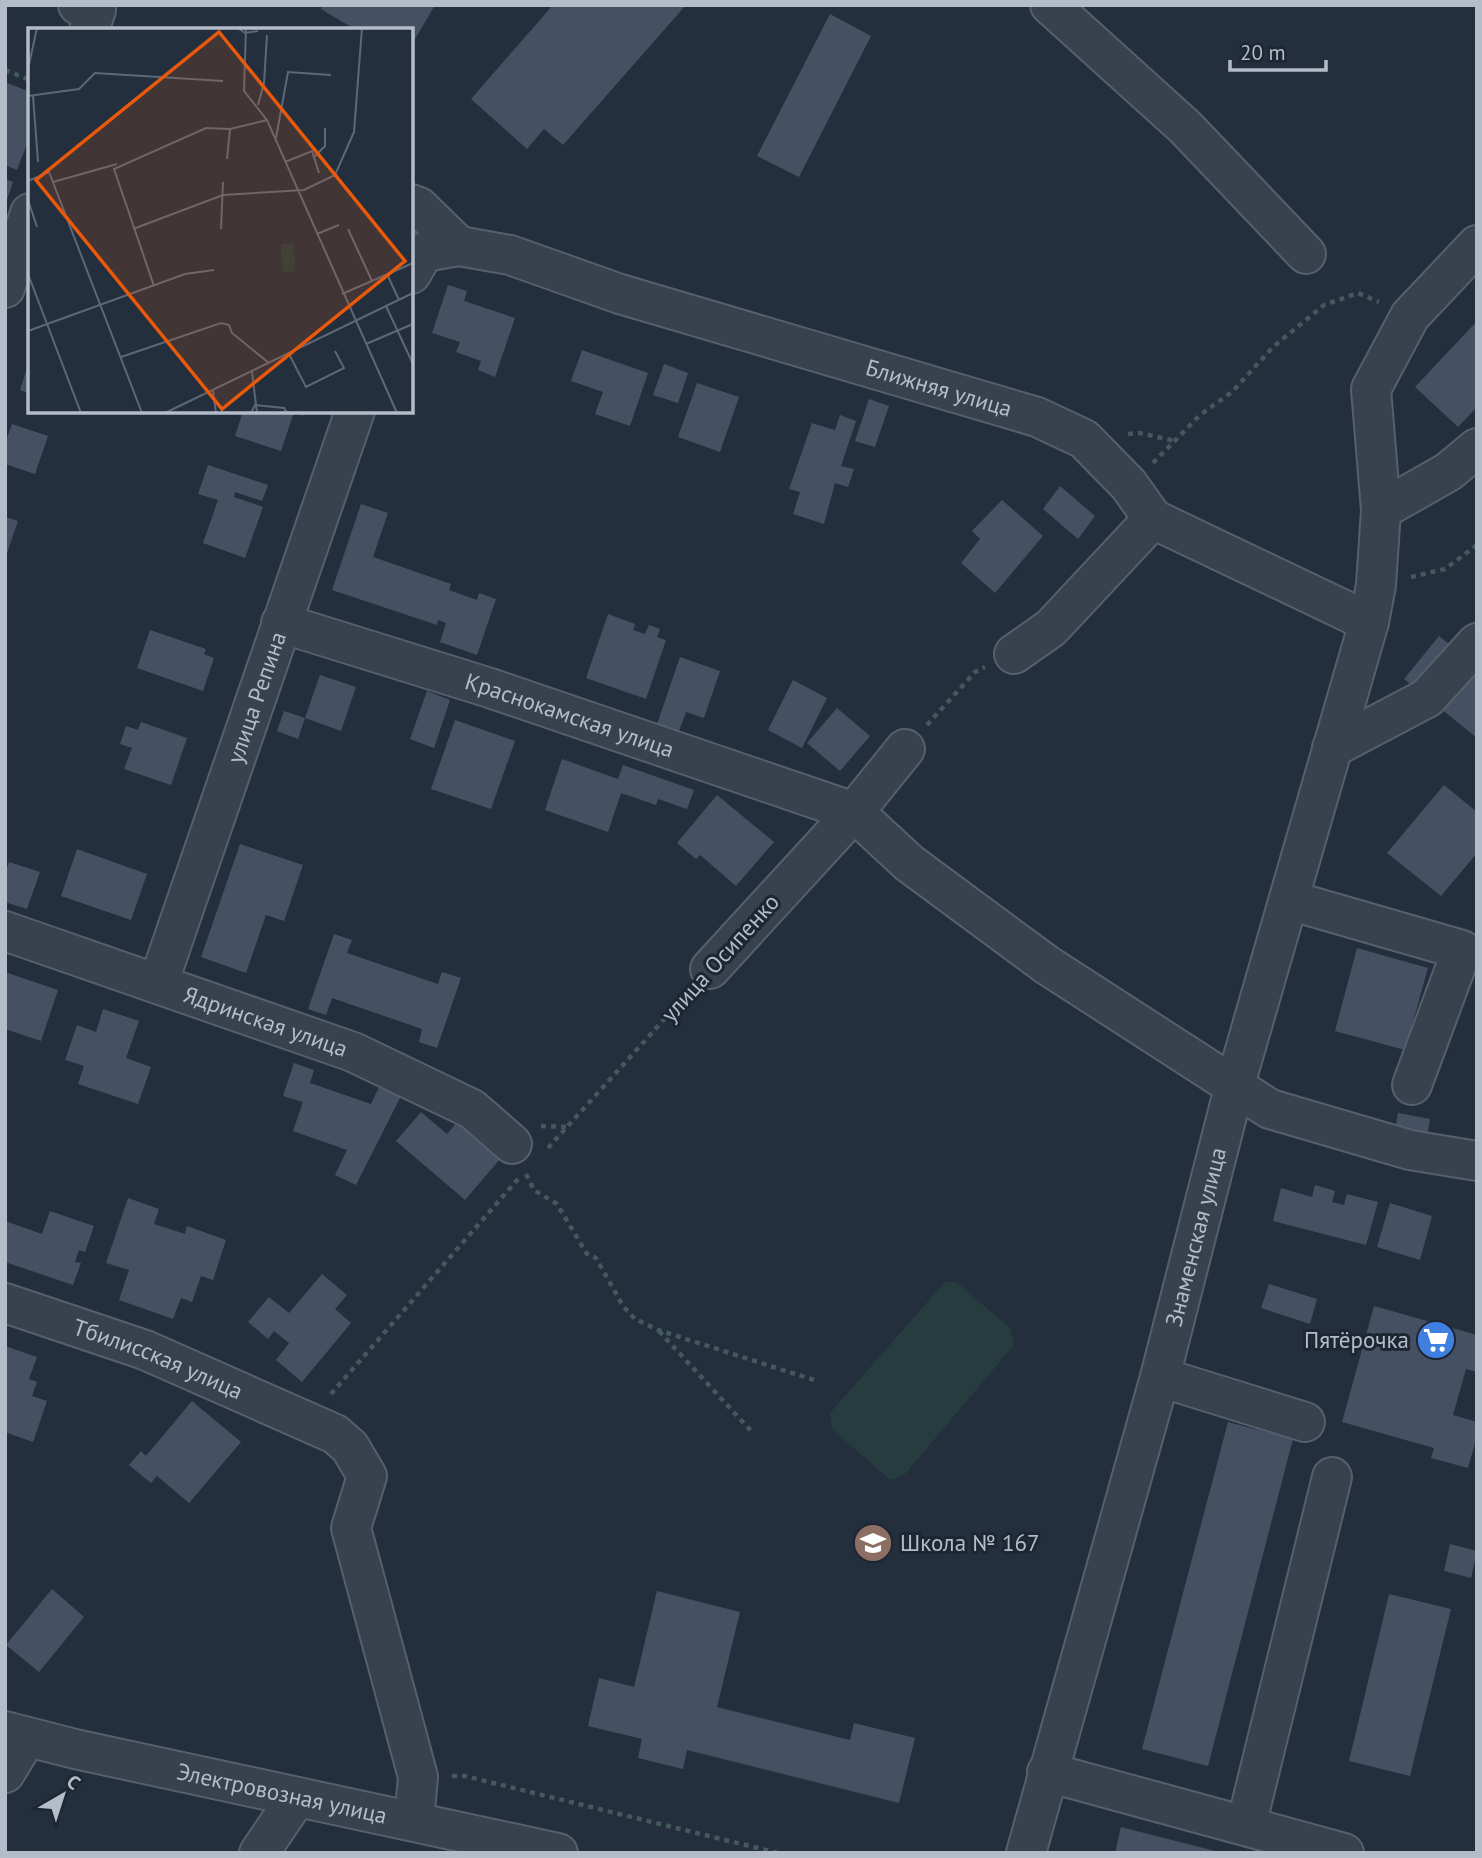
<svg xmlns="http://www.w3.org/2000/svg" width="1482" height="1858" font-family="'PT Sans',sans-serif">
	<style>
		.green { fill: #263c3f }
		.building { fill: #455162 }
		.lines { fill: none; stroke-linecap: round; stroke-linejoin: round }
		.minor-casing { stroke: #565f6c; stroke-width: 42 }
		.path { stroke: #44595c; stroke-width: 4.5; stroke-dasharray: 5 5; stroke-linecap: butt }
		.minor { stroke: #38414e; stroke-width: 38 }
		.labels { text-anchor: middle; stroke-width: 6; stroke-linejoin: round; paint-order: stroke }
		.street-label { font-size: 23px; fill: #b4bcc9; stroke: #1d2633 }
		.poi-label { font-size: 23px; fill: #b4bcc9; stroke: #1d2633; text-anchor: end }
		.inset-road { fill: none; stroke: #5e6776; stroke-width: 2 }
		.view { fill: #e8590c; fill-opacity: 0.15; stroke: #e8590c; stroke-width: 3.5 }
		.inset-edge { fill: none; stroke: #b4bcc9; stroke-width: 3.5 }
	</style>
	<rect width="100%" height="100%" fill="#242f3e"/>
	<path class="green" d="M945 1282H956L1010 1328 1014 1345 905 1474 890 1480 832 1429 830 1413Z"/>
	<path class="building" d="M323 5H435L411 46V30H356L321 9Z
		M553 5H686L563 145 544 129 527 149 471 99Z
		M830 14 871 36 799 177 757 156Z
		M5 82 30 92V136L17 170 5 165Z
		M5 179 13 182 6 203H5Z
		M448 285 467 291 464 301 515 318 495 377 478 370 481 361 456 352 460 342 432 333Z
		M1477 321V407L1458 427 1415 387Z
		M582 350 648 373 630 426 595 414 603 392 571 381Z
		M29 362H30V394L20 390Z
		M664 364 688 373 678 403 653 395Z
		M697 383 739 397 720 452 678 437Z
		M869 399 889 406 875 447 855 441Z
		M243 411H304L303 416 294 412 281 451 235 436Z
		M840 415 856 421 841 466 854 469 848 487 835 483 824 524 793 514 800 492 789 489 812 423 835 430Z
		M12 424 48 436 35 474 5 464V444Z
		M208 465 268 485 262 501 235 492 234 497 263 507 245 558 203 543 218 500 198 494Z
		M1060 486 1095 516 1078 539 1043 509Z
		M1002 500 1043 536 995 593 961 563 980 539 972 531Z
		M361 504 388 513 373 557 451 584 449 590 477 600 479 593 496 599 477 655 440 642 446 623 438 620 437 625 332 590Z
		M5 517 18 521 6 556H5Z
		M608 614 635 624 633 630 645 634 649 625 660 629 657 637 666 640 646 699 586 678Z
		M150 630 206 649 204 654 214 658 203 691 137 668Z
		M1439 636 1477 666V738L1404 679Z
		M680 657 720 671 704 718 686 712 679 731 657 724Z
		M320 675 356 687 341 731 305 718Z
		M793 680 827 698 802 748 768 730Z
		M427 691 450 700 434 748 410 739Z
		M837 708 870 736 840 771 807 743Z
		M284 711 305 718 298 739 277 731Z
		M455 720 515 741 491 809 431 789Z
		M141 722 187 738 171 785 124 769 132 748 120 744 126 726 138 730Z
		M562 759 618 779 623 765 694 790 687 809 658 799 656 805 621 793 608 832 545 810Z
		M1444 785 1477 812V853L1441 896 1387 853Z
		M717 795 774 842 736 886 700 855 696 859 677 843Z
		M240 844 303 865 284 921 266 915 246 973 201 957Z
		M77 849 147 874 131 920 61 896Z
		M9 862 40 872 27 909 5 902V874Z
		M334 934 352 940 347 953 438 984 442 972 461 978 437 1048 419 1042 422 1029 332 998 326 1015 308 1009Z
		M1357 948 1428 968 1405 1050 1335 1031Z
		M5 972 58 990 41 1041 5 1029Z
		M103 1009 139 1021 126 1058 151 1067 138 1104 78 1084 84 1066 65 1060 77 1025 96 1032Z
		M294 1063 314 1070 310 1083 371 1104 380 1085 401 1096 356 1185 335 1175 347 1150 293 1131 303 1102 283 1096Z
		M421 1112 447 1134 457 1122 500 1159 465 1200 396 1141Z
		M1398 1113 1430 1119 1427 1137 1395 1131Z
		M1315 1185 1335 1191 1332 1202 1344 1205 1347 1194 1378 1202 1366 1245 1273 1221 1281 1188 1312 1197Z
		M128 1198 159 1209 154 1224 185 1234 187 1226 226 1240 213 1280 201 1276 192 1302 181 1298 173 1319 119 1300 129 1270 106 1263Z
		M1390 1203 1432 1216 1420 1260 1377 1247Z
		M50 1211 94 1226 85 1252 79 1250 75 1262 81 1263 73 1285 5 1262V1221L42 1234Z
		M322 1274 347 1295 335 1309 351 1323 302 1382 276 1360 289 1343 274 1331 268 1339 248 1322 269 1297 289 1313Z
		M1269 1284 1317 1299 1310 1324 1261 1308Z
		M1374 1306 1477 1335V1372L1466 1369 1453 1415 1477 1422V1436L1468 1468 1431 1458 1434 1448 1342 1422Z
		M5 1346 37 1357 29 1379 37 1382 32 1396 47 1401 33 1442 5 1432Z
		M192 1401 241 1442 189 1503 157 1476 151 1483 129 1465 141 1451 146 1456Z
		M1228 1422 1293 1439 1208 1766 1142 1749Z
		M1450 1544 1477 1551 1471 1578 1444 1571Z
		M52 1589 84 1617 39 1672 6 1645Z
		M657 1591 740 1612 717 1707 850 1740 854 1723 915 1738 899 1803 687 1750 683 1769 638 1758 642 1739 588 1726 599 1678 634 1687Z
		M1389 1594 1451 1609 1410 1776 1349 1761Z
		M1121 1827 1219 1852V1853H1115Z"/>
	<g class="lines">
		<g class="minor-casing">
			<g id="minor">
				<path d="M78 5 96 10 89 30"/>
				<path d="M1050 5 1185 127 1306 254"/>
				<path d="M411 204 419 207 459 246"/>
				<path id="s1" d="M411 274 424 252 459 246 510 255 620 294 1037 417 1084 439 1129 485 1153 519 1369 622"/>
				<path d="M5 288 30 213"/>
				<path d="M1381 510 1448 472 1477 448"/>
				<path id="s2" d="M281 623 490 688 854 812 909 863 1047 965 1270 1109 1410 1150 1477 1161"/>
				<path d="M1014 654 1051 628 1153 519"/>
				<path d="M1332 748 1427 698 1477 643"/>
				<path d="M1289 900 1462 950 1412 1085"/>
				<path id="s3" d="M5 931 353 1052 472 1109 512 1144"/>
				<path d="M710 969 854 812 905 749"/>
				<path id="s4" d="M158 984 355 411"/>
				<path id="s5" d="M5 1303 145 1350 335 1434 350 1447 367 1476 351 1528 418 1777 414 1821"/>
				<path d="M1160 1377 1305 1422"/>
				<path id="s6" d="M5 1731 75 1749 558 1853"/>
				<path d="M1047 1772 1344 1853"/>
				<path d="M5 1773 27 1737"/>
				<path d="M1246 1826 1332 1477"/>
				<path d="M259 1853 297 1797"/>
				<path id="s7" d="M1026 1853 1160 1377 1234 1088 1369 622 1376 585 1381 510 1371 389 1410 316 1477 245"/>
			</g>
		</g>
		<path class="path" d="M5 70 30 80
			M1128 434 1140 433 1175 441
			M1153 463 1200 415 1232 392 1273 347 1324 305 1358 293 1379 302
			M1411 577 1445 569 1477 545
			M927 725 975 672 985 667
			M541 1126 567 1127
			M548 1148 688 993
			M526 1174 534 1190 557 1204 587 1254 596 1258 623 1306 635 1319 658 1330 814 1380
			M659 1331 752 1432
			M331 1394 518 1179
			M452 1776H465L778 1853"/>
		<use href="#minor" class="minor"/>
	</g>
	<defs>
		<g id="supermarket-disc" transform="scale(2.0125)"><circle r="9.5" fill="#3f7fe0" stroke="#1d2633"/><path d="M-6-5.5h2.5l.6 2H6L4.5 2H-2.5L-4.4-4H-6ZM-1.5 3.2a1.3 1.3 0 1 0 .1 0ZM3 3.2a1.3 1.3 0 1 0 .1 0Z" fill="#fff"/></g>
		<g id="school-disc" transform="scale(2.0125)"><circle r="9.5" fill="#8d6e63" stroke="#1d2633"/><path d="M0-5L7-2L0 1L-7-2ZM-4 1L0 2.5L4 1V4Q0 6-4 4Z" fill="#fff"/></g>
	</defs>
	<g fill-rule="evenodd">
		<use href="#supermarket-disc" x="1436" y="1340"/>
		<use href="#school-disc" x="873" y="1543"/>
	</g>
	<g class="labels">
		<g class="street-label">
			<text dy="8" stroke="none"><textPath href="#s1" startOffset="562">Ближняя улица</textPath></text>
			<text dy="8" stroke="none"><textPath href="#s4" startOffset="303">улица Репина</textPath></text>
			<text dy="8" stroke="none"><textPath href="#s2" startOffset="303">Краснокамская улица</textPath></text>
			<text transform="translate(720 958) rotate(-48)" y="8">улица Осипенко</text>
			<text dy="8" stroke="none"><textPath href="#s3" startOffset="276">Ядринская улица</textPath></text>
			<text dy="8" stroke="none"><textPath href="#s7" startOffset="639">Знаменская улица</textPath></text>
			<text dy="8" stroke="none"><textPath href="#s5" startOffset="163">Тбилисская улица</textPath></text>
			<text dy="8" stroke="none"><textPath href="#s6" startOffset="284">Электровозная улица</textPath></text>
		</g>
		<g class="poi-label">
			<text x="1409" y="1348">Пятёрочка</text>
			<text x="900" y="1551" text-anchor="start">Школа № 167</text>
		</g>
	</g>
	<g transform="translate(28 28)">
		<rect width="385" height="385" fill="#242f3e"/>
		<path d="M266 215 267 243 254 245 253 216Z" fill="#263c3f"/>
		<path class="inset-road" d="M210 0 217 5 230 3M218 0 216 63 239 92 369 385M0 41 9 0M0 68 51 61 67 45 195 53M5 68 10 134M230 77 236 55 239 7M248 110 260 44 303 47M286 129 297 118V100M199 131 202 101M257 134 284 123 291 145M0 153 21 144 114 385M25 154 89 136M0 172 9 199M105 201 195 167 276 162 307 147 326 104 334 0M193 201 195 154M320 201 344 253M289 206 311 197M0 246 53 385M359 246 371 272M126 258 86 141 178 100 202 101 239 92M314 266 385 235M358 278 385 336M0 303 157 246 186 242M338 316 385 296M261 326 278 359 316 340 307 323M93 329 193 295 201 297 204 305 241 335M224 344 229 385M185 363 188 385M137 385 385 265M223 385 227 377 256 380 259 385"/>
		<path class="view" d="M191 4 377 233 194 381 8 152Z"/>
		<rect width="385" height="385" class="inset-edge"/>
	</g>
	<rect width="1482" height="1858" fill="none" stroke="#b4bcc9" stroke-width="14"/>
	<g transform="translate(63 1795) rotate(39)" stroke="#1d2633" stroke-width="5" paint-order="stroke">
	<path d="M0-5L12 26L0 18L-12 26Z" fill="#b4bcc9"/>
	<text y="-10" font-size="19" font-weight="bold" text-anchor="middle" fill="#b4bcc9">С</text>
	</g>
	<path d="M1230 60v10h96v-10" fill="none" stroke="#b4bcc9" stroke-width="3.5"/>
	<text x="1240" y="60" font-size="21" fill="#b4bcc9" stroke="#1d2633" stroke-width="5" paint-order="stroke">20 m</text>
</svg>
